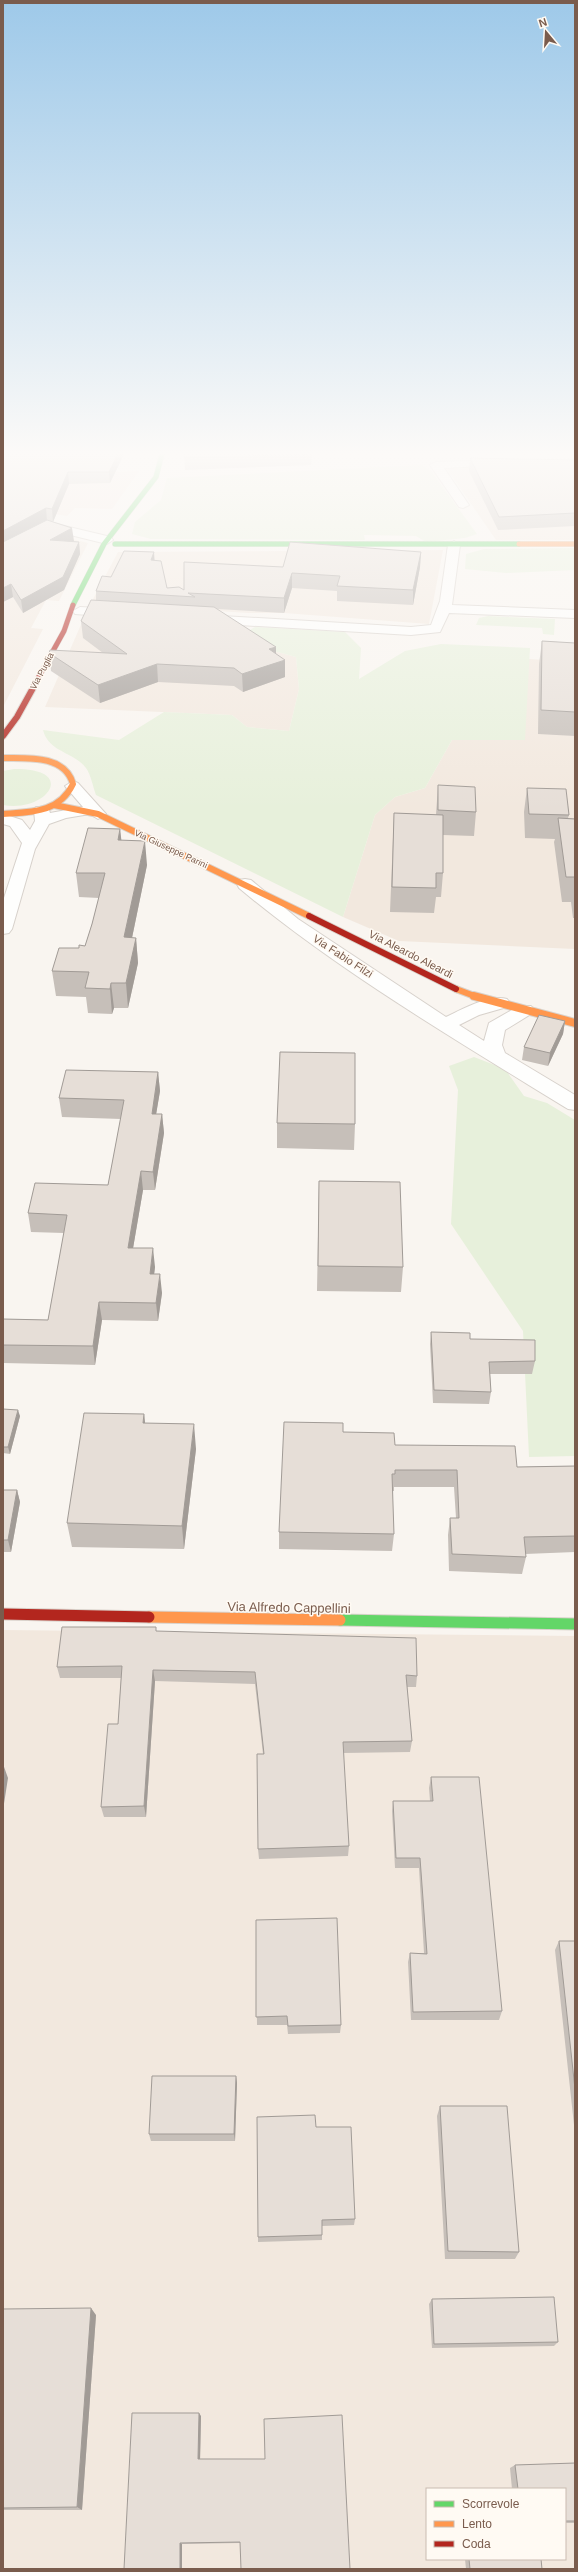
<svg xmlns="http://www.w3.org/2000/svg" width="578" height="2572" font-family="Arial,sans-serif">
	<style>
		.residential { fill: #f2e8de; fill-rule: evenodd }
		.commercial { fill: #f6e8e1 }
		.green { fill: #e7f0db }
		.lines { fill: none; stroke-linecap: round; stroke-linejoin: round }
		.street-casing { stroke: #d7d1cb; stroke-width: 2 }
		.fast-far1-casing { stroke: #d9d2cb; stroke-width: 6 }
		.fast-casing { stroke: #d9d2cb; stroke-width: 13 }
		.slow-far3-casing { stroke: #d9d2cb; stroke-width: 6 }
		.slow-far2-casing { stroke: #d9d2cb; stroke-width: 8 }
		.slow-far1-casing { stroke: #d9d2cb; stroke-width: 10 }
		.slow-casing { stroke: #d9d2cb; stroke-width: 13 }
		.jam-far2-casing { stroke: #d9d2cb; stroke-width: 6 }
		.jam-far1-casing { stroke: #d9d2cb; stroke-width: 8 }
		.jam-casing { stroke: #d9d2cb; stroke-width: 13 }
		.street { fill: #fefefd; fill-rule: evenodd }
		.fast-far1 { stroke: #63d668; stroke-width: 5 }
		.fast { stroke: #63d668; stroke-width: 11 }
		.slow-far3 { stroke: #ff974d; stroke-width: 5 }
		.slow-far2 { stroke: #ff974d; stroke-width: 6 }
		.slow-far1 { stroke: #ff974d; stroke-width: 8 }
		.slow { stroke: #ff974d; stroke-width: 11 }
		.jam-far2 { stroke: #b3261e; stroke-width: 5 }
		.jam-far1 { stroke: #b3261e; stroke-width: 6 }
		.jam { stroke: #b3261e; stroke-width: 11 }
		.wall { fill: #c6bfb9 }
		.shaded-wall { fill: #a19b96 }
		.building { fill: #e6ded7; stroke: #a19b96 }
		.labels { text-anchor: middle; stroke-width: 3; stroke-linejoin: round; paint-order: stroke }
		.far-street-label { font-size: 9px; fill: #7a5c4d; stroke: #fffaf3 }
		.street-label { font-size: 11px; fill: #7a5c4d; stroke: #fffaf3 }
		.near-street-label { font-size: 13px; fill: #7a5c4d; stroke: #fffaf3 }
	</style>
	<rect width="100%" height="100%" fill="#f9f5f0"/>
	<path class="residential" d="M575 463V540H496L447 469Z
		M48 533 88 543 59 601 46 600 31 628 43 629 3 707V558Z
		M443 550 429 624 284 613H248L170 608 92 601 118 552Z
		M83 620 233 640 296 657 299 689 289 731 247 727 232 715 45 707Z
		M529 659 575 662V949L399 941 343 917 375 815 395 797 425 788 452 740H524Z
		M3 1630 575 1636V2569H3ZM427 2489H565V2559H427Z"/>
	<path class="commercial" d="M66 470 120 472 139 471 112 509 75 508 67 516 54 514Z"/>
	<path class="green" d="M422 465 431 471 477 534 465 538 426 542 416 536 364 535 365 540 151 539 132 534 135 522 161 500 167 478Z
		M575 548V570L506 573 465 569 466 554 484 549Z
		M488 616 555 619 554 635 543 634 542 628 476 625 479 618Z
		M255 627 345 632 361 648 359 679 405 651 441 644 530 648 525 740H452L425 788 395 797 375 815 343 917 96 795C93 787 91 775 86 768 73 751 49 753 43 730L119 740 164 712 232 715 247 727 289 731 299 689 296 657 232 640Z
		M14 769C79 768 47 813 3 805V771Z
		M474 1057 505 1069 524 1096 547 1103 575 1120V1456L529 1457 523 1331 451 1224 458 1090 449 1066Z"/>
	<g class="lines">
		<g class="street-casing">
			<path id="street" d="M500 460 506 463 504 465 444 468 469 505 463 508 459 507 430 465 436 462Z
				M48 522 111 537 113 540 107 544 50 530 3 554V545Z
				M454 541 460 545 452 605 575 610V618L449 613 440 632 411 635 205 623 198 619 205 615 411 627 431 625 440 601 448 545Z
				M80 607 115 609 122 613 115 617 75 614 73 611Z
				M73 781 78 783 106 814 98 819 90 814 66 818 49 824 35 849 12 929 9 933 3 934V901L22 843 10 826 3 824V814L22 820 30 830 35 821 34 810 36 807H48L50 813 83 807 65 786Z
				M245 879 251 880 298 919 446 1017C463 1009 489 994 507 999L510 1003 507 1007 479 1015 459 1025 484 1041 489 1023 519 1006H531L534 1010 531 1014 505 1030 502 1045 505 1053 575 1095V1110L568 1109C456 1040 340 972 239 888L237 884 239 880Z"/>
		</g>
		<g class="fast-far1-casing">
			<path id="fast-far1" d="M115 544H519
				M73 605 104 544 156 477 163 450"/>
		</g>
		<g class="fast-casing">
			<path id="fast" d="M340 1620 575 1624"/>
		</g>
		<g class="slow-far3-casing">
			<path id="slow-far3" d="M519 544H575"/>
		</g>
		<g class="slow-far2-casing">
			<path id="slow-far2" d="M3 758C28 758 65 755 73 784 59 813 31 812 3 814
				M54 805 98 814 309 916
				M456 989 477 997"/>
		</g>
		<g class="slow-far1-casing">
			<path id="slow-far1" d="M474 996 575 1023"/>
		</g>
		<g class="slow-casing">
			<path id="slow" d="M149 1617 340 1620"/>
		</g>
		<g class="jam-far2-casing">
			<path id="jam-far2" d="M32 689 64 631 73 605"/>
		</g>
		<g class="jam-far1-casing">
			<path id="jam-far1" d="M3 736 17 717 33 688
				M309 916 456 989"/>
		</g>
		<g class="jam-casing">
			<path id="jam" d="M3 1614 149 1617"/>
		</g>
		<use href="#street" class="street"/>
		<use href="#fast-far1" class="fast-far1"/>
		<use href="#fast" class="fast"/>
		<use href="#slow-far3" class="slow-far3"/>
		<use href="#slow-far2" class="slow-far2"/>
		<use href="#slow-far1" class="slow-far1"/>
		<use href="#slow" class="slow"/>
		<use href="#jam-far2" class="jam-far2"/>
		<use href="#jam-far1" class="jam-far1"/>
		<use href="#jam" class="jam"/>
	</g>
	<path class="wall" d="M3 450H126L110 483 69 484 53 522 49 521 74 541H72L79 542 80 554 64 590 23 613 13 597 3 602Z
		M184 450H310L312 454 311 465 185 470Z
		M470 458 575 460V526L498 530 469 471Z
		M421 552 420 567 413 605 337 601V591L292 588 284 613 217 609 276 653 285 677 243 692 234 686 158 682 100 703 51 671 49 653H103L83 638 81 621 96 600V591L111 577 155 560 167 588 184 590 283 567Z
		M542 641 575 643V736L538 734 539 664Z
		M438 785 476 812 474 836 443 835V873L441 897H436L434 913 390 912 394 813 436 815Z
		M527 788 569 815 568 818 575 819V918H573L571 902H562L554 842 555 839 525 838 524 812Z
		M120 829 121 840 147 865 132 938H136L138 963 128 1008H114L112 1014 88 1013 86 997 56 996 52 971 79 948 85 946 92 924 99 898 79 897 76 873Z
		M565 1021 563 1034 548 1066 522 1060 524 1047Z
		M158 1072 160 1091 156 1114H162L164 1133 155 1190H143L133 1248 155 1267 154 1274 162 1293 158 1321 102 1320 95 1365 3 1363V1319L48 1320 64 1233 31 1232 28 1213 108 1185 121 1119 62 1117 59 1098Z
		M277 1123 355 1124 354 1150 277 1148Z
		M319 1181 403 1267 401 1292 317 1291Z
		M431 1332 470 1339 535 1361 532 1374H490L491 1392 489 1404 433 1403 430 1344Z
		M3 1409 20 1416 10 1454 3 1453Z
		M144 1414 145 1423 196 1449 184 1549 72 1547 67 1523Z
		M343 1432 395 1445 517 1467 575 1466V1552L525 1554 526 1557 522 1574 449 1571 448 1535 450 1518H456L454 1487H394V1491H392L394 1534 392 1551 279 1549V1532Z
		M3 1490H17L20 1502 11 1552H3Z
		M157 1631 417 1676 416 1687H407L412 1741 410 1752 343 1753 349 1846 348 1856 259 1859 258 1849 263 1754 255 1684 155 1681 146 1817H104L101 1807 118 1724 121 1678H60L57 1667Z
		M431 1777 502 2011 499 2020H411L408 1962 410 1953H424L419 1868H395L392 1811 393 1801H430L429 1788Z
		M256 1920 341 2025 340 2033 288 2034 287 2025H257Z
		M559 1941H575V2134L555 1950Z
		M236 2076 237 2083 235 2141H151L149 2134Z
		M440 2106 519 2252 515 2259H445L437 2116Z
		M316 2127 355 2219 354 2225 322 2226V2240L258 2242V2237Z
		M432 2299 558 2342 554 2346 432 2348 429 2304Z
		M3 2309 96 2315 82 2510H3Z
		M342 2415 240 2543 182 2544V2569H124L201 2416 200 2459H265Z
		M575 2463V2523H565V2489H512L510 2468 515 2465Z
		M465 2559H541L542 2569H466Z"/>
	<path class="shaded-wall" d="M120 450H126L110 483 109 472Z
		M68 472 69 484 53 522 52 509Z
		M46 508 47 521 3 544V531Z
		M72 528 74 541 52 553 50 540Z
		M79 542 80 554 64 590 23 613 21 600Z
		M154 552 155 567 151 560Z
		M421 552 420 567 413 605V590Z
		M292 573V588L284 613V598Z
		M11 584 13 597 3 602V588Z
		M276 647V663L285 660V677L243 692 242 674 269 649Z
		M157 664 158 682 100 703 98 685Z
		M120 829 123 853 118 840Z
		M145 841 147 865 127 962 124 937Z
		M136 938 138 963 128 1008 126 983Z
		M111 983 114 1008 112 1014 110 989Z
		M565 1021 563 1034 548 1066 550 1053Z
		M158 1072 160 1091 153 1133 152 1114Z
		M162 1114 164 1133 155 1190 153 1172Z
		M141 1171 143 1190 130 1266 128 1248Z
		M153 1248 155 1267 152 1292 150 1274Z
		M160 1274 162 1293 158 1321 156 1303Z
		M99 1302 102 1320 95 1365 93 1346Z
		M18 1410 20 1416 10 1454 8 1447Z
		M144 1414 147 1439 143 1423Z
		M194 1424 196 1449 184 1549 182 1526Z
		M17 1490 20 1502 11 1552 8 1540Z
		M153 1670 155 1681 146 1817 144 1806Z
		M3 1764 8 1778 3 1810Z
		M236 2076 237 2083 235 2141 234 2134Z
		M91 2308 96 2315 82 2510 77 2507Z
		M199 2413 201 2416 200 2462 198 2459Z
		M180 2543 182 2544V2569H180Z"/>
	<path class="building" d="M3 450H120L109 472H68L52 509 46 508 3 531Z
		M184 450H310L312 454 185 458Z
		M470 458 575 460V513L499 517Z
		M47 520 72 528 50 540 79 542 63 577 21 600 11 584 3 588V542Z
		M290 542 421 552 413 590 337 586 340 576 292 573 284 598 188 593 195 597 96 591 102 576 111 577 124 551 154 552 151 560 161 561 167 588 179 587 184 590V562L283 567Z
		M91 600 214 607 276 647 269 649 285 660 242 674 234 668 157 664 98 685 49 653 50 650 127 654 81 621Z
		M542 641 575 643V712L541 710Z
		M438 785 475 787 476 812 438 810Z
		M527 788 566 789 569 815 529 814Z
		M394 813 443 815V873H436V888L392 887Z
		M558 818 575 819V877H566Z
		M88 828 120 829 118 840 145 841 124 937 136 938 126 983H111L110 989 85 988 89 972 52 971 59 948H79V945L85 946 92 924 105 873H76Z
		M539 1015 565 1021 550 1053 524 1047Z
		M280 1052 355 1053V1124L277 1123Z
		M66 1070 158 1072 152 1114H162L153 1172 141 1171 128 1248H153L150 1274H160L156 1303 99 1302 93 1346 3 1345V1319L48 1320 67 1215 28 1213 35 1183 108 1185 124 1100 59 1098Z
		M319 1181 400 1182 403 1267 318 1266Z
		M431 1332 470 1333V1339L535 1340V1361L489 1362 491 1392 434 1390Z
		M3 1409 18 1410 8 1447H3Z
		M84 1413 144 1414 143 1423 194 1424 182 1526 67 1523Z
		M284 1422 343 1423V1432L394 1433 395 1445 515 1446 517 1467 575 1466V1536L524 1537 526 1557 452 1554 450 1518H459L457 1470H395V1474H392L394 1534 279 1532Z
		M3 1490H17L8 1540H3Z
		M62 1627H156V1631L416 1638 417 1676 406 1675 412 1741 343 1742 349 1846 258 1849 257 1754H264L255 1672 153 1670 144 1806 101 1807 108 1724H118L122 1666 57 1667Z
		M431 1777H479L502 2011 413 2012 410 1953 427 1954 420 1858H396L393 1801H433Z
		M337 1918 341 2025 288 2026 287 2016 256 2017V1920Z
		M559 1941H575V2089Z
		M152 2076H236L234 2134H149Z
		M440 2106H507L519 2252 448 2251Z
		M315 2115 316 2127H351L355 2219 322 2220V2235L258 2237 257 2117Z
		M554 2297 558 2342 434 2344 432 2299Z
		M91 2308 77 2507 3 2508V2309Z
		M132 2413H199L198 2459H265L264 2419 342 2415 350 2569H241L240 2542 180 2543V2569H124Z
		M575 2463V2521H565V2489H518L515 2465Z
		M469 2559H541L542 2569H464H470Z"/>
	<linearGradient id="sky" x2="0" y2="1"><stop stop-color="#9ec9e9"/><stop offset="0.56" stop-color="#fcfaf8"/><stop offset="1" stop-color="#fcfaf8" stop-opacity="0"/></linearGradient>
	<rect width="578" height="810" fill="url(#sky)"/>
	<g class="labels">
		<g class="far-street-label">
			<text transform="translate(42 671) rotate(-62)" y="3">Via Puglia</text>
			<text transform="translate(171 849) rotate(25)" y="3">Via Giuseppe Parini</text>
		</g>
		<g class="street-label">
			<text transform="translate(411 954) rotate(27)" y="4">Via Aleardo Aleardi</text>
			<text transform="translate(343 956) rotate(33)" y="4">Via Fabio Filzi</text>
		</g>
		<g class="near-street-label">
			<text transform="translate(289 1607) rotate(1)" y="5">Via Alfredo Cappellini</text>
		</g>
	</g>
	<rect width="578" height="2572" fill="none" stroke="#7a5c4d" stroke-width="8"/>
	<rect x="426" y="2488" width="140" height="72" fill="#fffaf3" stroke="#cabbb1"/>
	<rect x="434" y="2501" width="20" height="6" fill="#63d668" stroke="#cabbb1"/>
	<text x="462" y="2508" font-size="12" fill="#7a5c4d">Scorrevole</text>
	<rect x="434" y="2521" width="20" height="6" fill="#ff974d" stroke="#cabbb1"/>
	<text x="462" y="2528" font-size="12" fill="#7a5c4d">Lento</text>
	<rect x="434" y="2541" width="20" height="6" fill="#b3261e" stroke="#cabbb1"/>
	<text x="462" y="2548" font-size="12" fill="#7a5c4d">Coda</text>
	<g transform="translate(546 32) rotate(342)" stroke="#fffaf3" stroke-width="3" paint-order="stroke">
	<path d="M0-3L7 15L0 10L-7 15Z" fill="#7a5c4d"/>
	<text y="-6" font-size="11" font-weight="bold" text-anchor="middle" fill="#7a5c4d">N</text>
	</g>
</svg>
